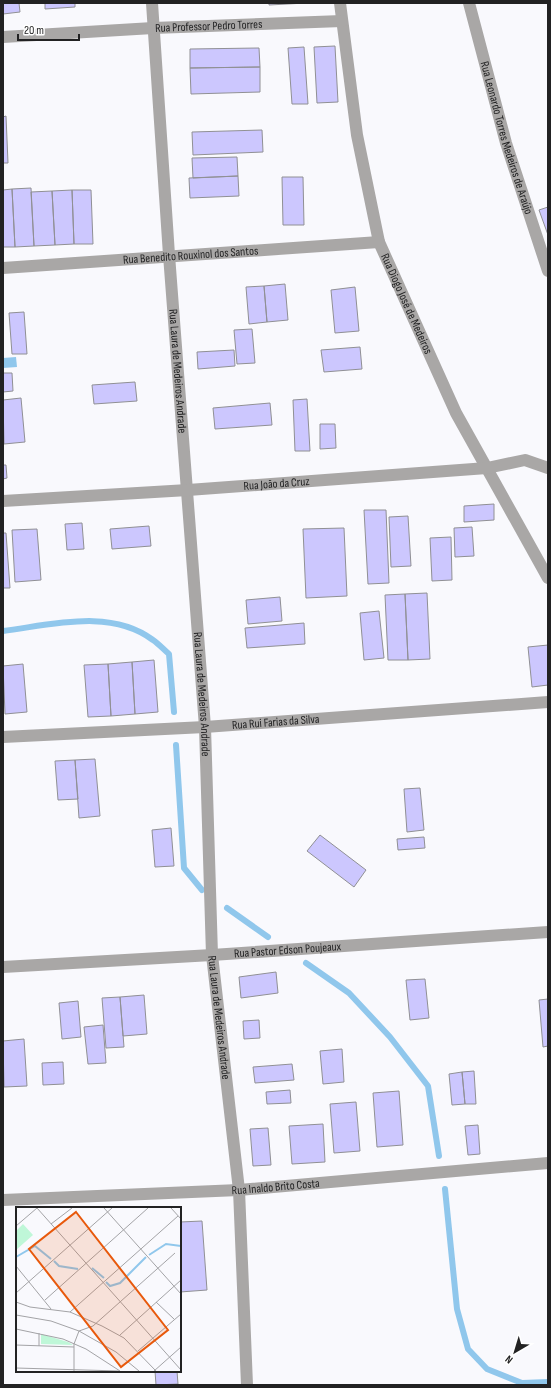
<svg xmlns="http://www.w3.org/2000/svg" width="551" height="1388" font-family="'Sofia Sans Condensed',sans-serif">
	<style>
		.water { fill: #90c7ec }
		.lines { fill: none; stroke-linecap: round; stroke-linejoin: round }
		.stream { stroke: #90c7ec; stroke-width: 6 }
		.building { fill: #ccc7fe; stroke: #909094 }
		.street { stroke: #a9a7a6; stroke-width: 12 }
		.labels { text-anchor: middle; stroke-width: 3; stroke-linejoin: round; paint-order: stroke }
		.street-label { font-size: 12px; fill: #222223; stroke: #fff }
		.inset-river { fill: none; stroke: #90c7ec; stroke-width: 2 }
		.inset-road { fill: none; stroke: #a3a3a6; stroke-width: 1 }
		.view { fill: #e8590c; fill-opacity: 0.15; stroke: #e8590c; stroke-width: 2 }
		.inset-edge { fill: none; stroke: #222223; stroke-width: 2 }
	</style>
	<rect width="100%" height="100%" fill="#f9f9fd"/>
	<path class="water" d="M16 357 17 367 3 368V358Z"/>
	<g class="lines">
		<path class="stream" d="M3 631C51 625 111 608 153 640 159 644 164 650 169 654L174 712
			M176 745 184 868 202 890
			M227 908 268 937
			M306 963 349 993 390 1037 428 1086 439 1156
			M445 1189 457 1309 468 1349 487 1369 522 1383 548 1382"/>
	</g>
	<path class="building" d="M3 3H19L20 12 3 14Z
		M45 3H75V7L45 9Z
		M269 3H306L269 5Z
		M335 46 338 102 317 103 314 47Z
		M304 47 308 104H292L288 48Z
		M259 48 260 67 190 68V49Z
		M260 67V92L191 94 190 68Z
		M6 116 8 163H3V117Z
		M262 130 263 152 193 155 192 132Z
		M237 157 238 176 193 178 192 158Z
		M238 176 239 196 190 198 189 178Z
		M282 177H303L304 225H283Z
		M31 188 34 246 15 247 12 189Z
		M12 189 15 247H3V190Z
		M72 190 74 244 55 245 52 191Z
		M72 190H91L93 244H74Z
		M52 191 55 245 34 246 31 192Z
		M548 207V235L539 210Z
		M285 284 288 320 267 322 264 286Z
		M264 286 267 322 249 324 246 287Z
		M355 287 359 331 335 333 331 290Z
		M24 312 27 354H12L9 313Z
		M252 329 255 363 237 364 234 330Z
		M360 347 362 369 324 372 321 350Z
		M234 350 235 366 198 369 197 352Z
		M3 373H12L13 391 3 392Z
		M135 382 137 401 94 404 92 385Z
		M21 398 25 442 4 444 3 400Z
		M307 399 310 451H295L293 400Z
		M270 403 272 425 215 429 213 408Z
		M320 424H335L336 448 320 449Z
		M3 465H6L7 478 3 479Z
		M494 504V520L464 522V506Z
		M364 510H386L389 583 368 584Z
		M408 516 411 566 391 567 389 517Z
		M82 523 84 549 67 550 65 524Z
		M149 526 151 546 112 549 110 529Z
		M472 527 474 556 455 557 454 528Z
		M344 528 347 596 306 598 303 529Z
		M37 529 41 580 15 582 12 530Z
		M3 533H6L10 588H3Z
		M451 537 452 580 432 581 430 538Z
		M427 593 430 659 408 660 405 594Z
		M405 594 408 660H388L385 595Z
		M280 597 282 621 248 624 246 600Z
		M379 611 384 658 364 660 360 613Z
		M304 623 305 644 247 648 245 628Z
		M548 645V685L532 687 528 647Z
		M154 660 158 712 135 714 132 662Z
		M132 662 135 714 111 716 108 664Z
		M23 664 27 712 5 714 3 666Z
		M108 664 111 716 88 717 84 665Z
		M95 759 100 816 79 818 75 760Z
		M75 760 78 799 58 800 55 761Z
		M420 788 424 830 407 832 404 789Z
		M171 828 174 866 155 867 152 830Z
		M320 835 366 870 354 887 307 851Z
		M424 837 425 848 398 850 397 839Z
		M276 972 278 993 241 998 239 977Z
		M425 979 429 1018 410 1020 406 980Z
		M144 995 147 1034 123 1036 120 997Z
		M120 997 124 1047 106 1048 102 998Z
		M548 999V1046L543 1047 539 1000Z
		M78 1001 81 1037 62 1039 59 1003Z
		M259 1020 260 1038 244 1039 243 1021Z
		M103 1025 106 1063 88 1064 84 1027Z
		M24 1039 27 1086 4 1087 3 1041Z
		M342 1049 344 1082 323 1084 320 1051Z
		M63 1062 64 1084 43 1085 42 1063Z
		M292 1064 294 1080 255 1083 253 1067Z
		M474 1071 476 1104H465L462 1072Z
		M462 1072 465 1104 452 1105 449 1074Z
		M290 1090 291 1103 267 1104 266 1092Z
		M399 1091 403 1145 377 1147 373 1093Z
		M356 1102 360 1151 334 1153 330 1104Z
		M323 1124 325 1162 292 1164 289 1126Z
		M478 1125 480 1154 468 1155 465 1126Z
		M268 1128 271 1165 253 1166 250 1129Z
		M202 1221 207 1290 180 1292V1222Z
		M155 1371H177L178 1384 156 1385Z"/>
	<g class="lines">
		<g class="street">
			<path id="s1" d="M152 3 169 255 205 727 212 955 239 1190 247 1385"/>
			<path id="s2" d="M340 3 357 135 379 242 456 413 548 578"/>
			<path id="s3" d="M469 3 506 143 548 271"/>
			<path id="s4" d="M3 37 153 28 342 21"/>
			<path id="s5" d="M3 268 379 242"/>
			<path id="s6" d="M3 501 188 490 487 468 525 460 548 468"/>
			<path id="s7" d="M3 737 205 727 548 702"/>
			<path id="s8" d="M3 967 212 955 548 932"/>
			<path id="s9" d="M3 1200 239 1190 548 1163"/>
		</g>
	</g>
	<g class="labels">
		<g class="street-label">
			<text dy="4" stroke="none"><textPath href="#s4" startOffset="206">Rua Professor Pedro Torres</textPath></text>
			<text dy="4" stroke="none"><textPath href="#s3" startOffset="140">Rua Leonardo Torres Medeiros de Araújo</textPath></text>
			<text dy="4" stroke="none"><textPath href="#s5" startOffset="188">Rua Benedito Rouxinol dos Santos</textPath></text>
			<text dy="4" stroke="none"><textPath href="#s2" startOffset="310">Rua Diogo José de Medeiros</textPath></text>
			<text dy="4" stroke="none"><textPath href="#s1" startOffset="369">Rua Laura de Medeiros Andrade</textPath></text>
			<text dy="4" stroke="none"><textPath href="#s6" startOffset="274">Rua João da Cruz</textPath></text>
			<text dy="4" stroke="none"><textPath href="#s1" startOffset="693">Rua Laura de Medeiros Andrade</textPath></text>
			<text dy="4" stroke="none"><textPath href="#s7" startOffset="273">Rua Rui Farias da Silva</textPath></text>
			<text dy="4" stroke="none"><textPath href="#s8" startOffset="285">Rua Pastor Edson Poujeaux</textPath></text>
			<text dy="4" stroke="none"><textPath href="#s1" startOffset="1017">Rua Laura de Medeiros Andrade</textPath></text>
			<text dy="4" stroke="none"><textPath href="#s9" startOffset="273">Rua Inaldo Brito Costa</textPath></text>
		</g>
	</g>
	<g transform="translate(16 1207)">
		<rect width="165" height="165" fill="#f9f9fd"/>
		<path d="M7 17 17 28 0 43V24ZM25 127 52 135 57 138 25 137Z" fill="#bff7d8"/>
		<path class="inset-river" d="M133 48 150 37 165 39M0 50 19 39 35 52M38 54 43 59 62 62M76 61 88 71M90 75 94 79 104 76 130 50"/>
		<path class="inset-road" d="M21 1 165 163M88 1 165 87M155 1 165 12M35 17 56 1M0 19 21 1M0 59 35 102M0 86 96 1M29 93 132 1M0 95 14 100 54 105 86 119 108 131 140 164M140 95 158 112M54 105 162 9M0 108 35 114 63 124 100 145 123 164M0 122 47 132 70 142 104 164M104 128 165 73M0 138 58 140M23 139V126M122 144 165 107M0 161 103 164M58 164V137L63 124 77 119 159 46M138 164 165 140"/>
		<path class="view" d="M60 5 152 123 105 160 13 42Z"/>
		<rect width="165" height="165" class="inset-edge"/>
	</g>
	<rect width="551" height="1388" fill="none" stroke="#222223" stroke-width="8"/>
	<g transform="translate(515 1352) rotate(218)" stroke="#ffffff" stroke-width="3" paint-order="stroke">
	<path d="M0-3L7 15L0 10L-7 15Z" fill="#222223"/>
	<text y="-6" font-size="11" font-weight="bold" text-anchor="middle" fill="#222223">N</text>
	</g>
	<path d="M18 34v6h61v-6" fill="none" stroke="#222223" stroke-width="2"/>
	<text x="24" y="34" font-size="12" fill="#222223" stroke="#ffffff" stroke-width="3" paint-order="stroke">20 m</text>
</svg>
